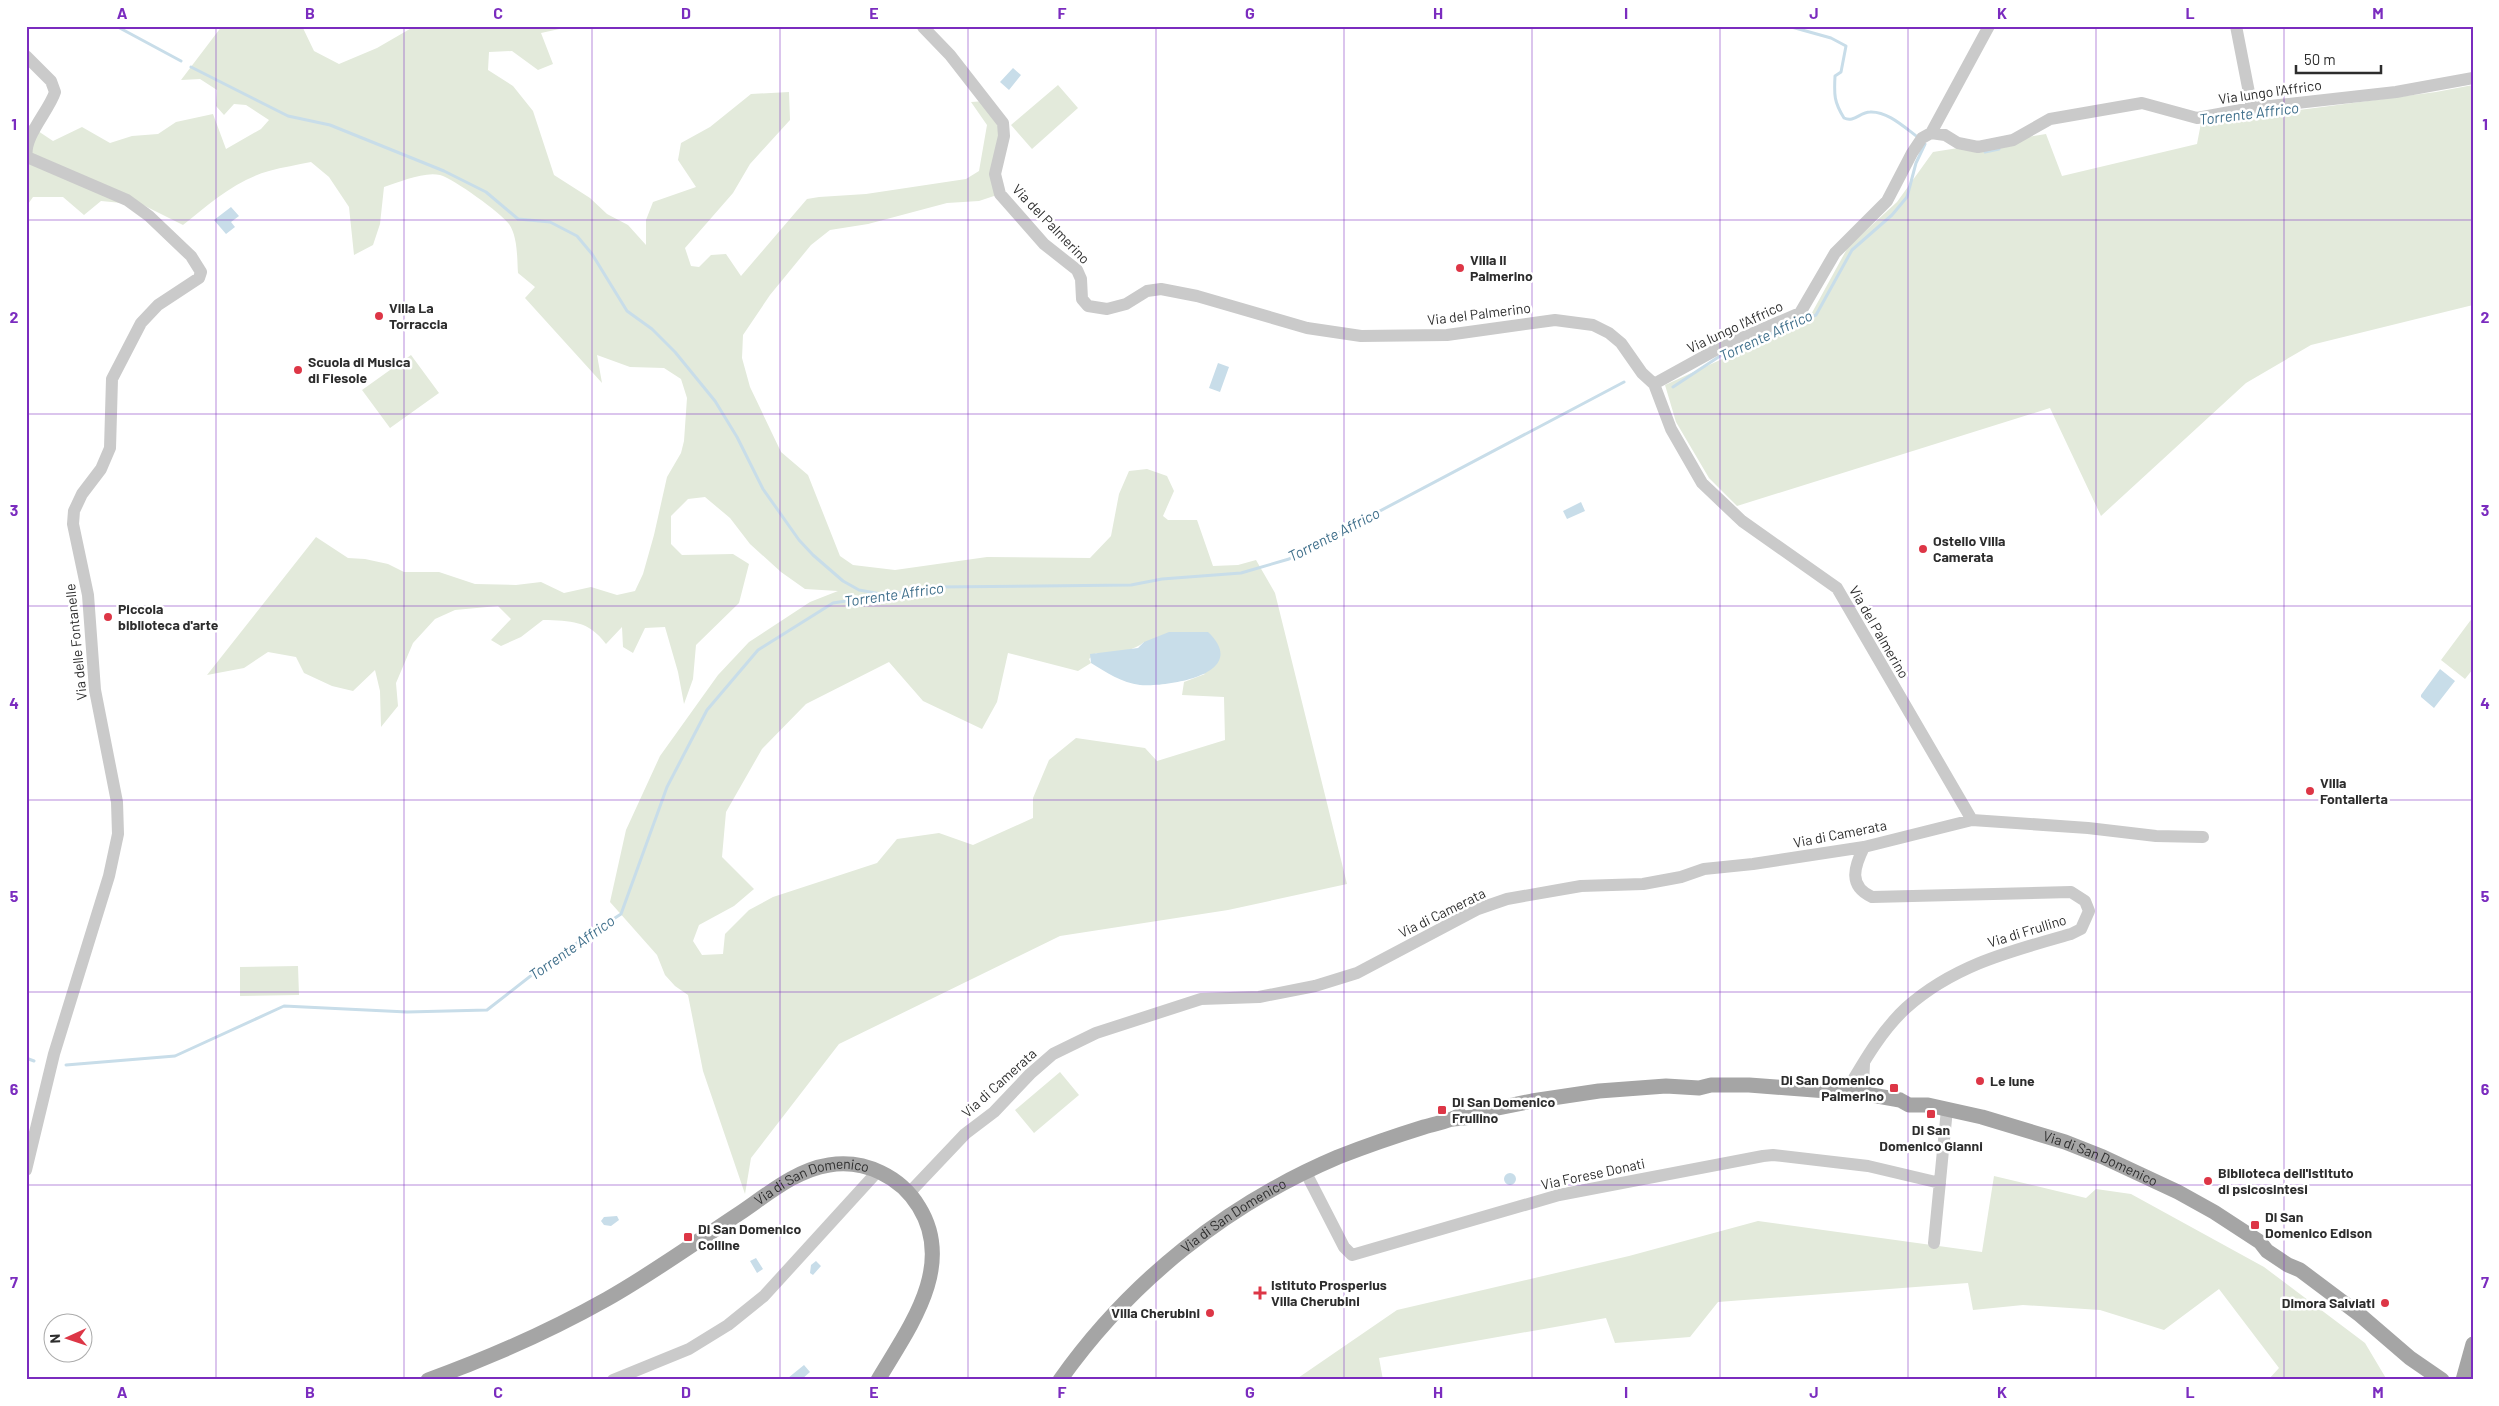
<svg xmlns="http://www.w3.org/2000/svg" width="2499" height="1406" font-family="Barlow,sans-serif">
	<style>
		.green { fill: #e3eadb; fill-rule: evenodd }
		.water { fill: #c8dde9 }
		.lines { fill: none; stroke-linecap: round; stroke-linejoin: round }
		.stream { stroke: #c8dde9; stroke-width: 3 }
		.minor { stroke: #cacaca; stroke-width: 12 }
		.major { stroke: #a5a5a5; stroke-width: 15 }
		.grid { fill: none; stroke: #7b2cbf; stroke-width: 1; stroke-opacity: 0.55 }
		.poi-dot { fill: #dd3646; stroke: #fff; stroke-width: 2 }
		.labels { text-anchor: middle; stroke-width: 5; stroke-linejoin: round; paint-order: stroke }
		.street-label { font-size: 14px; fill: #2d2d2d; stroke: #fff }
		.poi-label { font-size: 14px; font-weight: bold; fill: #2d2d2d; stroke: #fff; text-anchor: start }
		.water-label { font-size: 15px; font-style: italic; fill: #3f6f8b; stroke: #fff }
		.neatline { fill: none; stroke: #7b2cbf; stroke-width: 2 }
		.grid-label { font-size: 16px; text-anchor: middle; font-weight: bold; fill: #7b2cbf }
	</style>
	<rect width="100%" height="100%" fill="#fff"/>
	<path class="green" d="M222 26H302L314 51 339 64 377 48 415 26H573L541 33 553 64 538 70 512 51 489 52 488 70 513 86 533 111 554 175 590 198 607 214 628 225 646 245V220L653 202 696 187 678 160 681 143 710 127 751 94 789 92 790 120 750 164 733 193 685 248 691 266 699 267 711 255 726 254 741 276 807 199 819 197 866 194 966 179 979 171 987 125 971 102 986 101 1003 123 1000 194 979 201 947 203 868 224 830 230 811 245 770 295 743 335 742 358 750 387 781 452 808 475 840 556 853 565 895 570 987 557 1090 558 1111 536 1119 494 1129 471 1147 469 1167 476 1174 491 1163 516 1168 520H1197L1213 566 1238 565 1256 560 1275 593 1347 884 1228 910 1060 936 839 1044 751 1158 745 1194 703 1071 688 995 675 986 665 975 657 955 610 902 626 830 660 756 718 675 749 642 810 602 838 591 805 589 781 572 750 544 730 518 705 497 688 499 671 516V544L682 555 733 554 749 564 739 603 696 645 693 679 684 704 678 672 665 627 645 628 633 653 623 647 622 627 606 644C588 620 571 621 543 620L521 637 501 646 491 640 511 619 498 606 455 610 435 619 413 643 396 683 398 706 381 727 380 691 375 670 353 691 332 686 304 673 296 657 268 652 244 668 207 675 316 537 348 558 365 559 388 564 404 572H439L475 584 516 585 541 582 564 593 591 587 617 595 635 591 643 574 654 535 667 477 681 453 684 441 687 398 681 379 664 368 630 367 597 355 602 383 525 298 535 287 518 273C517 259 518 237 509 224 501 213 454 179 440 175 425 171 399 182 384 187L380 224 373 245 354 255 349 207 329 177 311 162C297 165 283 167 269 171 236 180 209 204 183 225L143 205 101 201 84 215 63 197H33L26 207V127L29 125 53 141 82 127 110 143 132 136 158 134 176 122 213 114 226 149 261 129 269 120 246 105 234 104 224 115 216 106 217 90 200 79 181 80ZM1144 642 1205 674 1184 682 1182 695 1224 697 1225 740 1157 761 1145 748 1076 738 1049 760 1033 798V818L973 845 939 833 897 839 877 863 773 897 749 910 725 934 723 954 702 955 693 941 699 925 734 906 754 889 722 857 726 812 762 749 806 704 889 662 923 701 982 729 997 702 1008 653 1078 671 1091 663 1089 659 1096 653C1111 654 1133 652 1144 642Z
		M1058 85 1078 108 1032 149 1011 125Z
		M2473 85V305L2311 345 2246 383 2101 516 2050 408 1737 506 1709 478 1676 422 1665 385 1808 320 1848 247 1897 202 1933 152 2046 134 2062 176 2197 144 2201 123 2436 92Z
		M411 355 439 393 390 428 362 390Z
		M2473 617V669L2465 679 2441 660Z
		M298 966 299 995 240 996V967Z
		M1060 1072 1079 1095 1034 1133 1015 1110Z
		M1994 1176 2086 1198 2096 1189 2131 1194 2264 1267 2365 1343 2387 1380H2268L2279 1368 2219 1289 2164 1330 2100 1310 2023 1305 1973 1310 1968 1283 1718 1302 1690 1337 1615 1343 1606 1318 1379 1358 1383 1380H1295L1397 1310 1629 1256 1758 1221 1982 1252Z"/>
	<path class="water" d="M1013 68 1021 75 1009 90 1000 82Z
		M231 207 239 216 231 222 235 227 226 234 214 220Z
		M1218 363 1229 367 1220 392 1209 388Z
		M1581 502 1585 511 1567 519 1563 511Z
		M1169 632H1208C1252 674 1168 687 1140 685 1122 683 1106 672 1091 663L1090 654 1138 648 1144 642Z
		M2440 669 2455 681 2434 708 2421 697V695Z
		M1504 1179a6 6 0 1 1 12 0a6 6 0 1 1-12 0Z
		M617 1216 619 1220 611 1226 604 1225 601 1221 604 1217Z
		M756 1258 763 1269 757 1273 750 1261Z
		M816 1261 821 1266 813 1275 810 1273 811 1265Z
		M804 1365 810 1372 801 1380H789L788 1378Z"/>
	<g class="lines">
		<path class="stream" d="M116 26 181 61
			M1788 26 1831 38 1846 46 1841 72 1835 76C1834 95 1834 102 1844 118 1854 123 1860 112 1870 112 1888 111 1905 128 1919 138
			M191 67 288 116 330 125 444 171 486 192 518 219 550 222 577 236 592 254 627 311 652 329 675 352 715 401 737 437 763 489 799 540 813 555 843 581 859 590 881 594
			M2243 116 2267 113
			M1985 152 1999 149
			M1673 387 1723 354 1816 315 1852 250 1892 215 1907 197 1916 163 1925 144
			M26 1058 34 1061
			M66 1065 175 1056 284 1006 407 1012 487 1010 551 960 621 914 667 787 707 710 758 650 833 603 937 587 1131 585 1162 579 1241 573 1289 559 1624 382"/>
		<path class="minor" d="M2236 26 2252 108
			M923 27 950 55 1003 123 1004 136 995 174 1000 194 1044 244 1077 270 1081 279 1082 299 1088 306 1107 309 1126 304 1147 291 1161 289 1197 296 1307 328 1361 336 1447 335 1555 320 1593 325 1609 333 1621 343 1642 373 1654 384 1671 429 1702 483 1742 521 1837 588 1972 820
			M26 56 51 81 55 92C49 111 23 137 27 157L127 200 149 216 191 256 201 272 199 278 158 305 141 323 112 379 110 448 101 469 82 494 74 511 73 524 88 595 95 690 117 802 118 834 109 876 54 1054 26 1170
			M1931 133 1989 26
			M1654 384 1721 347 1800 313 1835 253 1887 201 1912 153 1922 138 1931 133 1945 135 1958 143 1978 147 2013 140 2050 119 2142 103 2197 118 2252 108 2396 92 2473 78
			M1864 1064 1863 1084 1866 1094
			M1846 1092C1863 1063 1881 1031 1906 1008 1954 965 2011 951 2071 934L2081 929 2089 911 2085 901 2071 892 1872 897C1848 886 1854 867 1864 847
			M1305 1171 1344 1247 1352 1255 1559 1195 1763 1156 1773 1155 1868 1166 1940 1183
			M910 1192 965 1134 994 1112 1030 1074 1053 1054 1096 1033 1201 999 1259 997 1315 986 1357 973 1478 909 1507 899 1581 886 1643 884 1681 877 1704 869 1753 864 1864 847 1972 820 2088 828 2156 836 2203 837
			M1934 1243 1947 1109
			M613 1380 689 1349 728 1325 764 1296 878 1171"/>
		<g class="major">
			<path id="s1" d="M1453 1119 1474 1117 1493 1109 1532 1101 1599 1091 1666 1086 1699 1088 1711 1085H1749L1866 1094 1900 1100 1909 1105H1928L1982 1117 2065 1142 2103 1157 2178 1192 2214 1212 2260 1242 2267 1251 2288 1265 2300 1270 2360 1315 2410 1358 2442 1380"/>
			<path id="s2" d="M428 1380C489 1358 550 1331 607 1299 653 1273 696 1242 740 1213 768 1194 796 1170 829 1165 865 1159 901 1177 919 1207 956 1267 908 1329 878 1380"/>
			<path id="s3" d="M1060 1380C1130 1281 1227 1204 1338 1157 1366 1146 1395 1136 1424 1127 1436 1123 1449 1122 1460 1115"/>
			<path d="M2463 1380 2473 1344"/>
		</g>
	</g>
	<path class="grid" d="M216 26V1380M404 26V1380M592 26V1380M780 26V1380M968 26V1380M1156 26V1380M1344 26V1380M1532 26V1380M1720 26V1380M1908 26V1380M2096 26V1380M2284 26V1380M26 220H2473M26 414H2473M26 606H2473M26 800H2473M26 992H2473M26 1185H2473"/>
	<g class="poi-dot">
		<circle cx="1460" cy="268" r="5"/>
		<circle cx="379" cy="316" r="5"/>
		<circle cx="298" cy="370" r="5"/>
		<circle cx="1923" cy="549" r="5"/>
		<circle cx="108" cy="617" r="5"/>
		<circle cx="2310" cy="791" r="5"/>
		<circle cx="1980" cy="1081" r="5"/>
		<rect x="1889" y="1083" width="10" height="10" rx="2.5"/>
		<rect x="1437" y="1105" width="10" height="10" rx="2.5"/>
		<rect x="1926" y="1109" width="10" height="10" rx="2.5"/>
		<circle cx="2208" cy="1181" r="5"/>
		<rect x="2250" y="1220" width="10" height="10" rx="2.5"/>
		<rect x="683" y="1232" width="10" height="10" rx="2.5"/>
		<path d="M1257.5 1285.5h5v5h5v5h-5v5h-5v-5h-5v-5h5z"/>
		<circle cx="2385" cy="1303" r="5"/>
		<circle cx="1210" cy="1313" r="5"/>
	</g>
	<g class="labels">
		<g class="street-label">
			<text transform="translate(2270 92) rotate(-8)" y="5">Via lungo l'Affrico</text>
			<text transform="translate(1051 224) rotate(46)" y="5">Via del Palmerino</text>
			<text transform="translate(1479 314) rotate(-7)" y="5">Via del Palmerino</text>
			<text transform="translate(1735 327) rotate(-25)" y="5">Via lungo l'Affrico</text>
			<text transform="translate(1879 632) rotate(60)" y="5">Via del Palmerino</text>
			<text transform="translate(76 642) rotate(-96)" y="5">Via delle Fontanelle</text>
			<text transform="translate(1840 834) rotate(-11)" y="5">Via di Camerata</text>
			<text transform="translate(1442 913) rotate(-26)" y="5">Via di Camerata</text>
			<text transform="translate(2027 931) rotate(-17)" y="5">Via di Frullino</text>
			<text transform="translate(999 1083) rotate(-42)" y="5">Via di Camerata</text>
			<text dy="5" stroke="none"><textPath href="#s1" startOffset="662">Via di San Domenico</textPath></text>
			<text transform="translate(1593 1174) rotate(-12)" y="5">Via Forese Donati</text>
			<text dy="5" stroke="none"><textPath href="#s2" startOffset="436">Via di San Domenico</textPath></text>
			<text dy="5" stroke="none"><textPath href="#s3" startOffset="241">Via di San Domenico</textPath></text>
		</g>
		<g class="poi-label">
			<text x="1470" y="265">Villa Il<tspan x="1470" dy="16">Palmerino</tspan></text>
			<text x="389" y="313">Villa La<tspan x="389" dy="16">Torraccia</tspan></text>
			<text x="308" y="367">Scuola di Musica<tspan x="308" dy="16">di Fiesole</tspan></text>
			<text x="1933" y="546">Ostello Villa<tspan x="1933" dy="16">Camerata</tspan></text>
			<text x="118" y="614">Piccola<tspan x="118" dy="16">biblioteca d'arte</tspan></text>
			<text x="2320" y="788">Villa<tspan x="2320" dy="16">Fontallerta</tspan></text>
			<text x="1884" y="1085" text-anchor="end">Di San Domenico<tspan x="1884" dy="16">Palmerino</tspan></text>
			<text x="1990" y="1086">Le lune</text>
			<text x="1452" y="1107">Di San Domenico<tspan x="1452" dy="16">Frullino</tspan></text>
			<text x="1931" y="1135" text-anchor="middle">Di San<tspan x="1931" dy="16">Domenico Gianni</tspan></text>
			<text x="2218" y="1178">Biblioteca dell'Istituto<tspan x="2218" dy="16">di psicosintesi</tspan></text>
			<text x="2265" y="1222">Di San<tspan x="2265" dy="16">Domenico Edison</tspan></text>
			<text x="698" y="1234">Di San Domenico<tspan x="698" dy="16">Colline</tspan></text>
			<text x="1271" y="1290">Istituto Prosperius<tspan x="1271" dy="16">Villa Cherubini</tspan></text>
			<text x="2375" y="1308" text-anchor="end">Dimora Salviati</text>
			<text x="1200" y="1318" text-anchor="end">Villa Cherubini</text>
		</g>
		<g class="water-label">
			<text transform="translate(2249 114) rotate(-7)" y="5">Torrente Affrico</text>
			<text transform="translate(1766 336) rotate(-25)" y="5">Torrente Affrico</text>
			<text transform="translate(1334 535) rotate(-27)" y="5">Torrente Affrico</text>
			<text transform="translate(894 595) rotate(-8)" y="5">Torrente Affrico</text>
			<text transform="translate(572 948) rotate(-35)" y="5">Torrente Affrico</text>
		</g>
	</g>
	<rect width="2499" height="1406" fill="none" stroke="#ffffff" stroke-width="55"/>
	<g transform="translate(68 1338) rotate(267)"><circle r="24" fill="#ffffff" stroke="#ababab"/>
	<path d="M0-4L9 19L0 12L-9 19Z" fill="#dd3646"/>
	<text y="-8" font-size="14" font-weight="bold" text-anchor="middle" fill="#2d2d2d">N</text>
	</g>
	<path d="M2296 65v8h85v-8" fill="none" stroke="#2d2d2d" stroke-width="2.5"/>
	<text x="2304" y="65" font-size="15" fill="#2d2d2d" stroke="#ffffff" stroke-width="4" paint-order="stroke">50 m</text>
	<rect x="28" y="28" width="2444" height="1350" class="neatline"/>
	<g class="grid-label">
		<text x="122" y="19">A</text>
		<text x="310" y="19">B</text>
		<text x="498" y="19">C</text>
		<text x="686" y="19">D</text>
		<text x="874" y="19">E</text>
		<text x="1062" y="19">F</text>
		<text x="1250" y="19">G</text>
		<text x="1438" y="19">H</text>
		<text x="1626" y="19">I</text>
		<text x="1814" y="19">J</text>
		<text x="2002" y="19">K</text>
		<text x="2190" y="19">L</text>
		<text x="2378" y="19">M</text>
		<text x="14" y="130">1</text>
		<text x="2485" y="130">1</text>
		<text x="14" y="323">2</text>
		<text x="2485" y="323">2</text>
		<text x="14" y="516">3</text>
		<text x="2485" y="516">3</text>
		<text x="14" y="709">4</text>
		<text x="2485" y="709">4</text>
		<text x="14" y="902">5</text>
		<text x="2485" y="902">5</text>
		<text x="14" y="1095">6</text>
		<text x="2485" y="1095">6</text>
		<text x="14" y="1288">7</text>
		<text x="2485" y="1288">7</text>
		<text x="122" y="1398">A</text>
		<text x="310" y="1398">B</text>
		<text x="498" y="1398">C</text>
		<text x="686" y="1398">D</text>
		<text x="874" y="1398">E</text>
		<text x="1062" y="1398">F</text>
		<text x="1250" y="1398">G</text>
		<text x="1438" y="1398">H</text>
		<text x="1626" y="1398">I</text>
		<text x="1814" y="1398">J</text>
		<text x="2002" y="1398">K</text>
		<text x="2190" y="1398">L</text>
		<text x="2378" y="1398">M</text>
	</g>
</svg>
